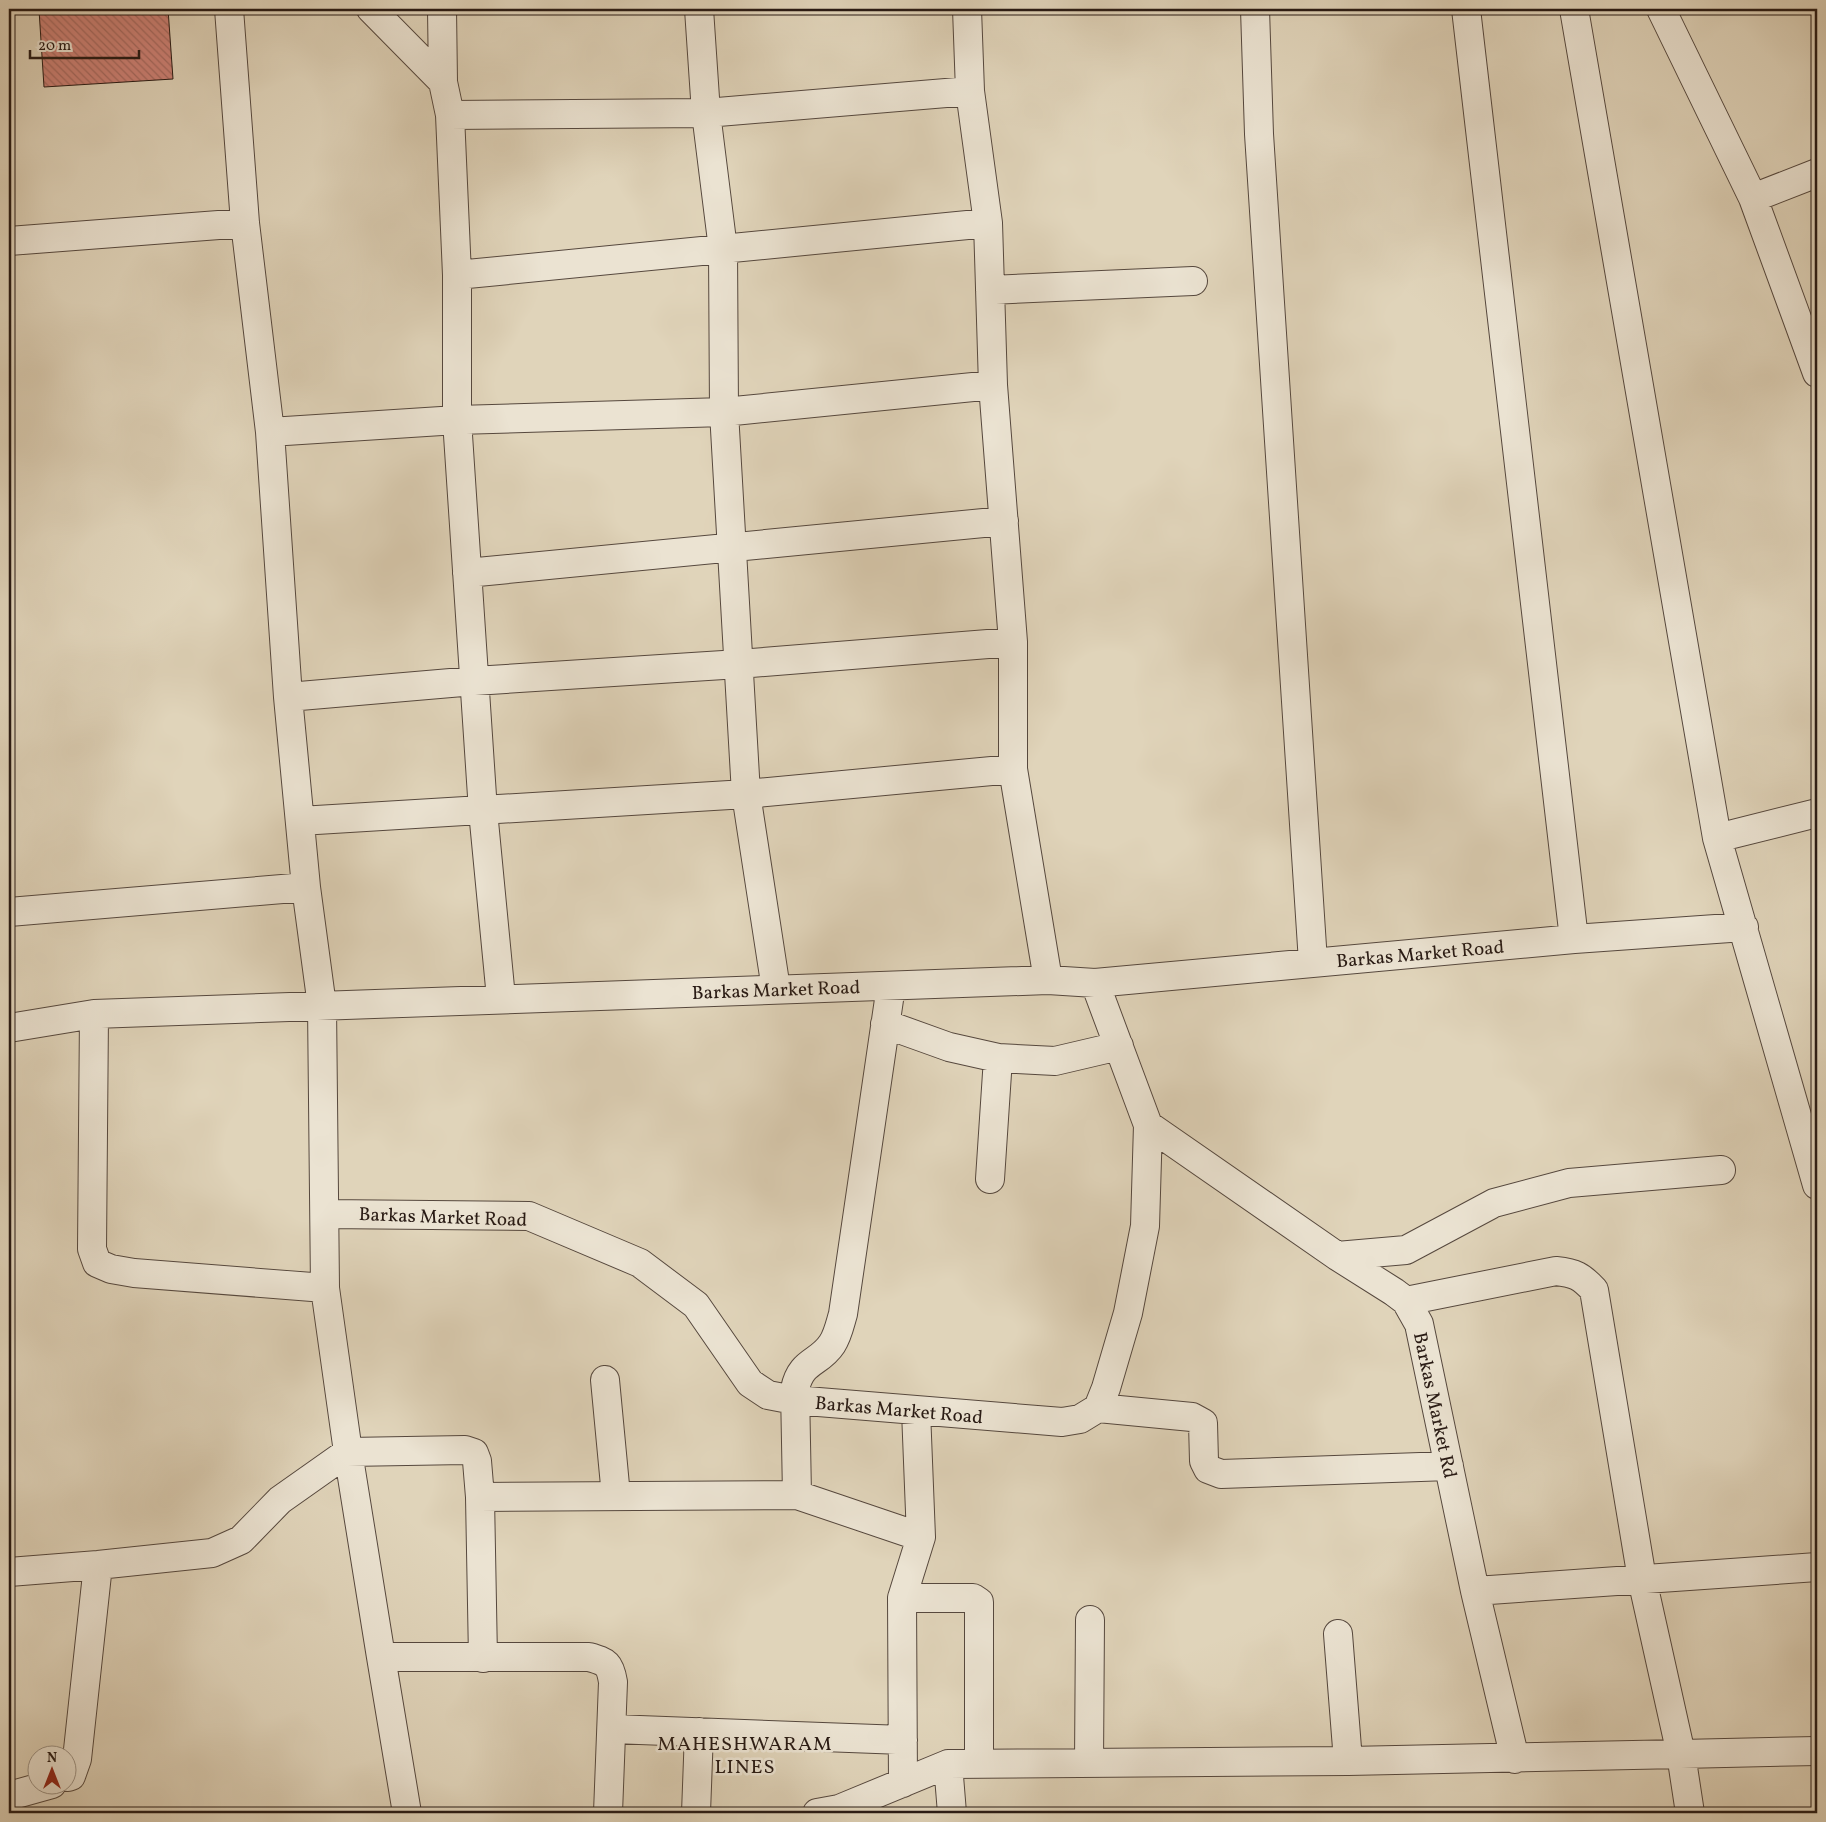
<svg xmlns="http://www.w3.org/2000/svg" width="1826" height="1822" font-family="Vollkorn,serif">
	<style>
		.building { fill: url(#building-back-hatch); stroke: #281a14 }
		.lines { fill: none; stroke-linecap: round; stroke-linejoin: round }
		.minor-casing { stroke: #56483e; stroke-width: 30 }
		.minor { stroke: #ebe3d2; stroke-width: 28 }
		.labels { text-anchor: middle; stroke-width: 5; stroke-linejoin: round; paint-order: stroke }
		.street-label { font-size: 19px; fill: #281a14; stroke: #ebe3d2 }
		.neighbourhood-label { font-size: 20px; letter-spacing: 1px; fill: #281a14; stroke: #ebe3d2 }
	</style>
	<defs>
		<pattern id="building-back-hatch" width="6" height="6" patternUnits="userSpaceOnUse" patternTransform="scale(1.25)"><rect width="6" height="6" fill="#cd8176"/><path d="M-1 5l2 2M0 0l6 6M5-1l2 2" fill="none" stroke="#a66960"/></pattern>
	</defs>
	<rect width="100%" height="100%" fill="#e0d4ba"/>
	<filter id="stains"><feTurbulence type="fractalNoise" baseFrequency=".004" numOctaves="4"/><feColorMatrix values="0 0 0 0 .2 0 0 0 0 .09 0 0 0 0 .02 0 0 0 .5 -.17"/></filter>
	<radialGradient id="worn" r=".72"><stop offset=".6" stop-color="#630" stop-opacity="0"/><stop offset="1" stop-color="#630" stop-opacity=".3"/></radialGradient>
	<path class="building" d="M9 9H168L173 79 44 87 39 10 9 12Z"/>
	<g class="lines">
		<g class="minor-casing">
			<path id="minor" d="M229 9 245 223 270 432 288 697 306 887 322 1006 325 1288 348 1452 381 1657H589C607 1662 610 1664 613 1682L608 1813
				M371 9 443 82
				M442 9 443 82 450 115 457 275V420L483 811 501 998
				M699 9 706 113 723 249 724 412 746 794 776 989
				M967 9 970 91 988 223 993 385 1013 642V769L1048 980
				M1255 9 1259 134 1313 962
				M1466 9 1574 939
				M1574 9 1717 838 1817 1185
				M1661 9 1753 198 1817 373
				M450 115 706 113 970 91
				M1753 198 1817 173
				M9 241 245 223
				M457 275 988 223
				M990 290 1193 281
				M270 432 457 420 724 412 993 385
				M467 573 1004 521
				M288 697 474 681 739 664 1013 642
				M300 821 746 794 1013 769
				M1717 838 1817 813
				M9 912 306 887
				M94 1014 92 1249 97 1263 111 1269 134 1273 325 1288
				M885 1024 949 1047 998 1058 1055 1061 1119 1046
				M9 1028 94 1014 1048 980 1095 983 1574 939 1744 927
				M1148 1125 1337 1256 1394 1292 1406 1301 1419 1324 1475 1591 1515 1759
				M990 1179 998 1058
				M325 1214 529 1216 640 1263 696 1305 750 1383 768 1395 794 1400 1062 1422 1080 1419 1098 1408 1106 1388 1128 1313 1145 1226 1148 1125 1095 983
				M1337 1256 1406 1250 1494 1203 1569 1183 1721 1170
				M1406 1301 1556 1271C1575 1273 1581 1276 1594 1290L1642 1579 1681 1754 1817 1751
				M605 1380 616 1496
				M1098 1408 1192 1417 1203 1423 1204 1461 1208 1469 1221 1474 1449 1466
				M916 1411 921 1537
				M797 1495 921 1537 902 1598 903 1783
				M9 1572 98 1565 212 1553 241 1540 280 1500 348 1452 465 1450 474 1453 477 1461 480 1497
				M1475 1591 1817 1567
				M902 1598H973L979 1602V1764
				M1338 1634 1348 1761
				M381 1657 407 1813
				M483 1658 480 1497 797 1495 795 1389C801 1360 819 1364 832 1344 838 1335 840 1324 843 1314L891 986
				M613 1729 903 1740
				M1089 1763 1090 1620
				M948 1764 1348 1761 1681 1754 1690 1813
				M68 1777 71 1776 77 1759 98 1565
				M9 1796 52 1784
				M696 1813 699 1732
				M817 1813 839 1809 948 1764 952 1813"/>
		</g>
		<use href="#minor" class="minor"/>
	</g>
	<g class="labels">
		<g class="street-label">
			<text transform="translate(1420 953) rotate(-5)" y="7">Barkas Market Road</text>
			<text transform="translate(776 989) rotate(-2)" y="7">Barkas Market Road</text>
			<text transform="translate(443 1216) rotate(2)" y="7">Barkas Market Road</text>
			<text transform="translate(1436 1405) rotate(78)" y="7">Barkas Market Rd</text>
			<text transform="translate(899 1409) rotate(5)" y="7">Barkas Market Road</text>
		</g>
		<g class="neighbourhood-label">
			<text x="745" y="1750">MAHESHWARAM<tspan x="745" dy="23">LINES</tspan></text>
		</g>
	</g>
	<rect width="1826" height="1822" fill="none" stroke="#e0d4ba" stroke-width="30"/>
	<rect x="10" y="10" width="1806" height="1802" fill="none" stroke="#281a14" stroke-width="2.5"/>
	<rect x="15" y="15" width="1796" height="1792" fill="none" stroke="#281a14"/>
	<g transform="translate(52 1770)"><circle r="24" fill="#ebe3d2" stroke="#9d9386"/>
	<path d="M0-4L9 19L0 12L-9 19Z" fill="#8f2418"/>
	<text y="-8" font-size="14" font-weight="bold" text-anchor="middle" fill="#281a14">N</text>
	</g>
	<path d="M30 50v8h109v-8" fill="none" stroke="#281a14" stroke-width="2.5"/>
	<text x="38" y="50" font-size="15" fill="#281a14" stroke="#ebe3d2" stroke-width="4" paint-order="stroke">20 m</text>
	<rect width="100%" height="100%" filter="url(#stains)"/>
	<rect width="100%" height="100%" fill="url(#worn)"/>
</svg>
